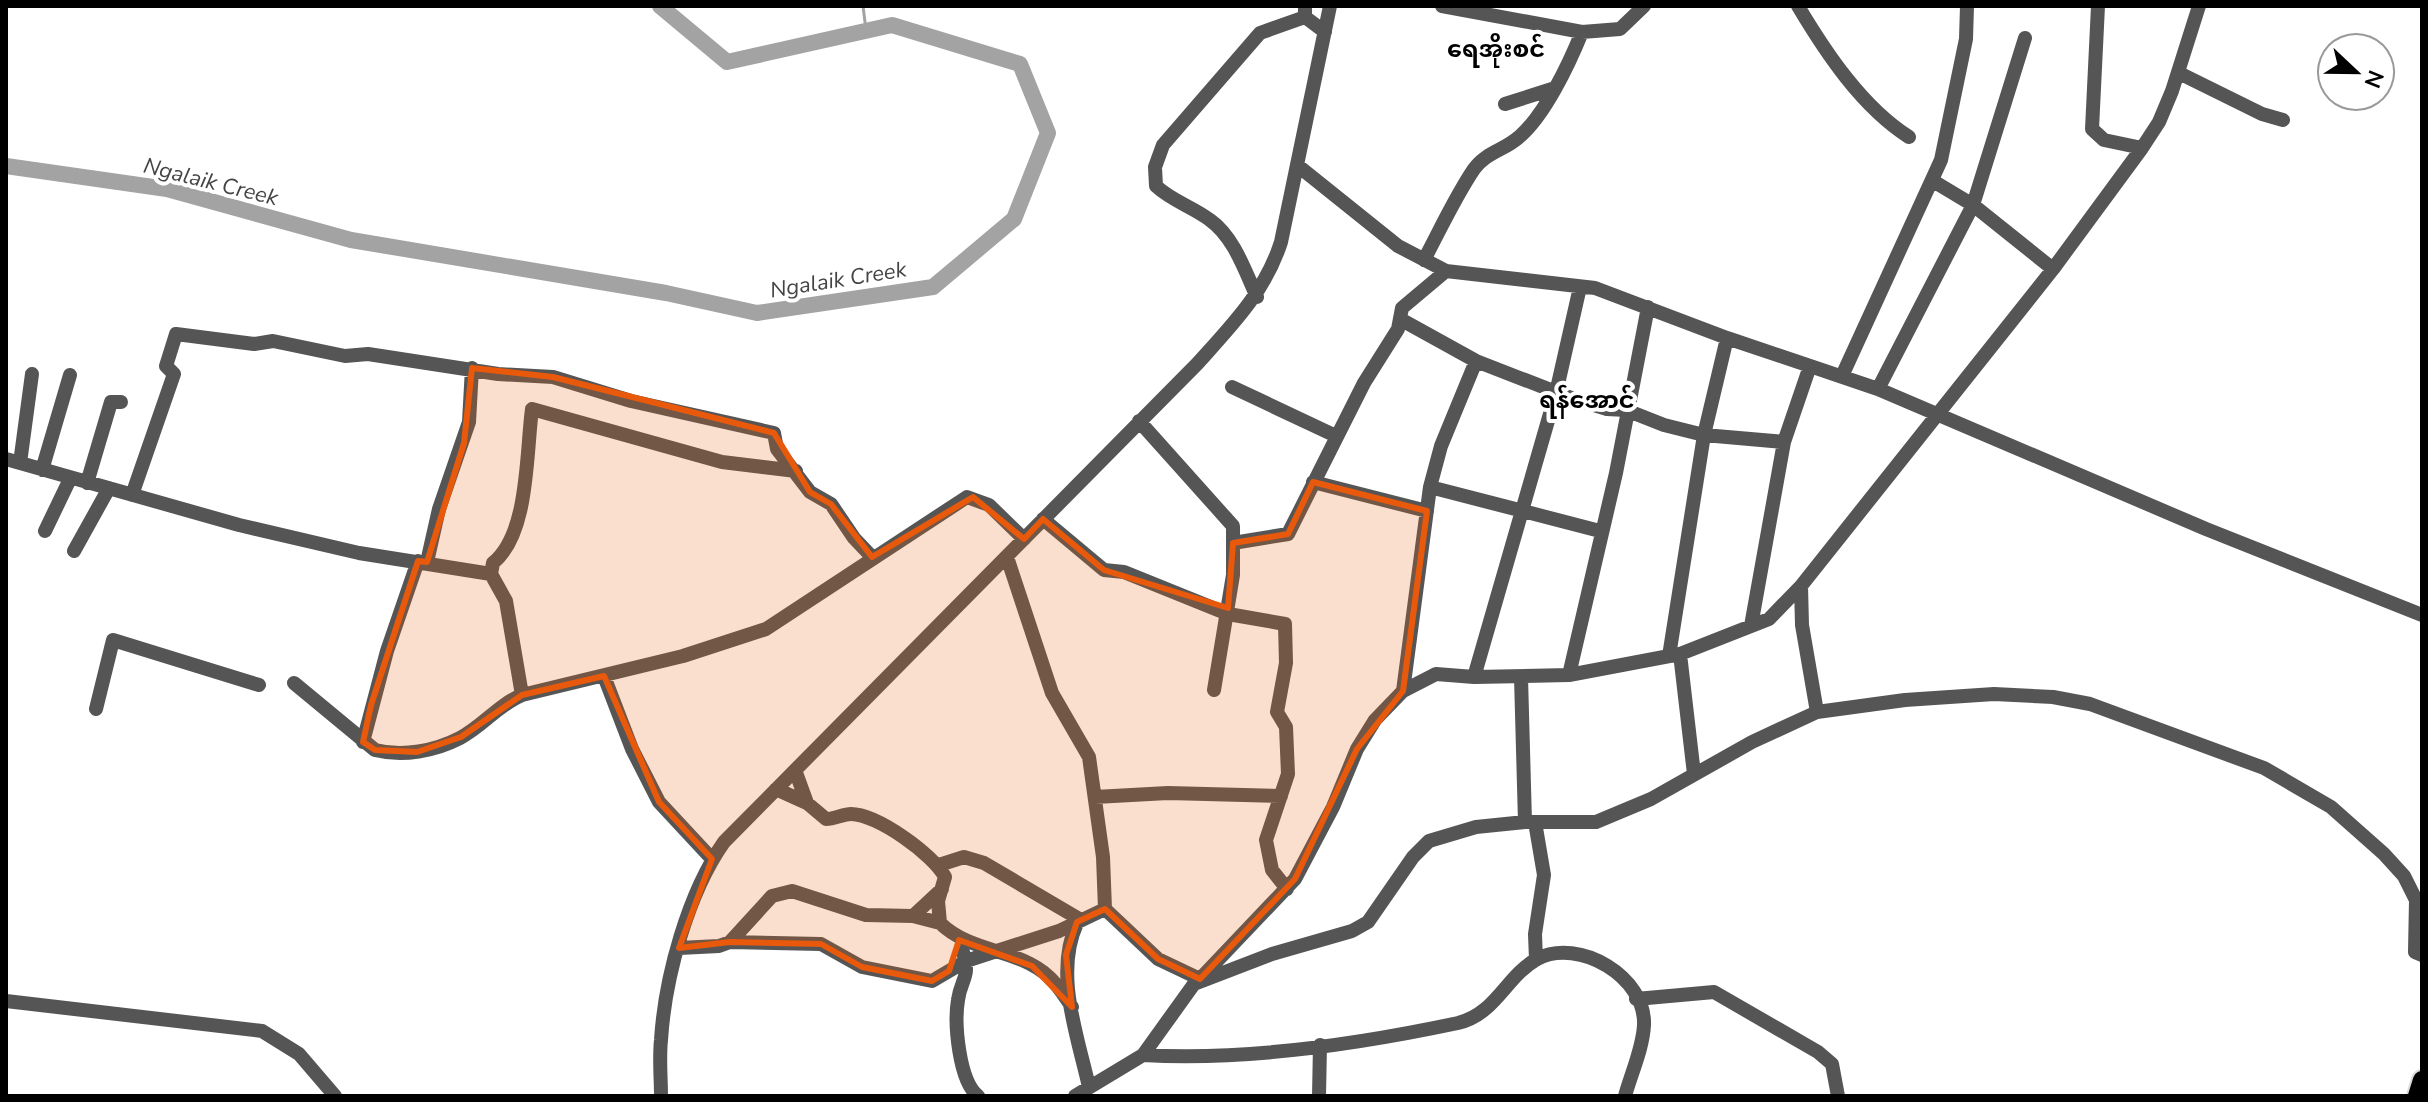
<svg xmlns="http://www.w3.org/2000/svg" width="2428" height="1102" font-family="'Nunito Sans','Noto Sans Myanmar',sans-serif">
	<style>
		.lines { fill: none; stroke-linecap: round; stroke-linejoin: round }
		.stream { stroke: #a3a3a3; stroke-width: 3 }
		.river { stroke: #a3a3a3; stroke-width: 16 }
		.major-casing { stroke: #dbdbdb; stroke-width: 22 }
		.minor { stroke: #555; stroke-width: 14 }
		.major { stroke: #000; stroke-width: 18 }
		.marked { fill: #e8590c; fill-opacity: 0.2; stroke: #e8590c; stroke-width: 6; stroke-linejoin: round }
		.labels { text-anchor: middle; stroke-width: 8; stroke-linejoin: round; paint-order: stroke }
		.water-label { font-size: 22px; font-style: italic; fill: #444; stroke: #fff }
		.quarter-label { font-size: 24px; font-weight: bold; fill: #000; stroke: #fff }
	</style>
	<rect width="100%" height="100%" fill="#fff"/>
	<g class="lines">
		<path class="stream" d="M863 6 866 30"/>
		<path class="river" d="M6 166 167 189 351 240 666 293 757 313 933 287 1014 219 1048 133 1020 64 892 25 727 62 660 6"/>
		<g class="major-casing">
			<path id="major" d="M2417 1096 2422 1080"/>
		</g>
		<path class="minor" d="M1305 6V17L1325 32
			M1442 6 1582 32 1620 29 1644 6
			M1798 6C1826 53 1862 107 1909 137
			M2098 6 2092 129 2104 140 2142 148
			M2025 38 1973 205 1878 389 2206 529 2422 615
			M2179 73 2262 114 2283 120
			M1505 104 1552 89
			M1297 165 1398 246 1446 271 1595 288 1727 338 1878 389
			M1933 181 1973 205 2053 269
			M1424 260C1440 230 1455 197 1474 169 1486 152 1505 150 1519 137 1545 115 1569 64 1582 32
			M1257 297C1245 271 1234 237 1210 220 1193 207 1172 201 1156 186L1155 167 1163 145 1260 33 1305 17
			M1400 319 1476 361 1574 399 1607 409 1626 410 1664 425 1704 435 1784 442
			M1842 376 1941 160 1966 39 1967 6
			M1232 387 1336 436
			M1139 421 1233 526V575L1214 690
			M6 459 239 525 359 553 491 574 506 601 522 695
			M20 463 32 374
			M42 470 70 375
			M1313 482 1427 511
			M87 483 111 402H121
			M1430 487 1600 531
			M132 495 174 374 166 366 176 334 254 344 273 341 345 356 368 354 498 374 553 377 631 401 774 433 777 449 810 492 831 504 854 538 872 557
			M1043 519 1104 570 1124 572 1228 614 1285 624 1286 663 1277 712 1286 727 1288 774 1266 840 1272 870 1287 889
			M45 531 70 479
			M1233 543 1288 534 1364 383 1398 329 1402 308 1446 271
			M74 551 109 488
			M1007 557 1052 693 1089 757 1103 857 1105 909 1158 959 1200 979
			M427 562 439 509 469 422 472 368
			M491 574 493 563C529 534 526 454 532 409L722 462 796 471
			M1751 626 1784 442 1810 366
			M1680 654 1694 774
			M1669 656 1704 435 1727 338
			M1569 675 1616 473 1648 307
			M604 676 632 749 659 802 712 859
			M1474 677 1556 393 1580 287
			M1521 677 1525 822
			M294 683 375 750C403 757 435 751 460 738 483 726 498 705 522 695L683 656 766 629 967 497 989 505 1024 539
			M1403 691 1430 487 1441 446 1476 361
			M96 709 113 640 259 685
			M1817 712 1905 700 1994 694 2053 697 2090 704 2264 768 2331 807 2384 854 2404 876 2416 900 2415 952 2422 955
			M363 742 387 651 418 561
			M795 770 807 803
			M776 789 807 803 826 819C835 819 843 814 851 814 877 814 934 855 945 877L938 901 940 923C972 954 1018 948 1049 977 1058 985 1065 997 1072 1007
			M1095 797 1168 793 1281 796
			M1535 822 1544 875 1535 934 1536 960
			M939 865 964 857 984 863 1081 920
			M913 916 942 889
			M1077 923C1054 974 1077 1033 1089 1087
			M730 942 821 944 862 967 932 981 966 961 1059 931 1105 909
			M679 948 719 946 730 942 772 896 792 891 866 915 913 916 940 923
			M963 952C971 978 961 978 958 1000 954 1024 959 1081 978 1096
			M1199 980 1295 879 1333 807 1357 749 1375 720 1403 691 1436 674 1474 677 1569 675 1680 654 1769 619 1801 586
			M1636 999 1714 992 1818 1052 1832 1064 1838 1096
			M6 1001 262 1031 299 1054 335 1096
			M1143 1055C1243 1061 1359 1044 1458 1023 1496 1014 1506 976 1537 959 1579 937 1646 977 1644 1025 1643 1048 1631 1074 1625 1096
			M661 1096C661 1078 659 1059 661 1040 665 977 688 893 724 842L1197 364C1232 325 1265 292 1281 242L1330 6
			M1075 1096 1143 1055 1194 984 1272 954 1352 931 1368 922 1413 857 1429 841 1476 827 1525 822H1596L1651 799 1752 742 1817 712 1802 625 1801 586 2053 269 2142 148 2159 122 2172 91 2199 6
			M1319 1096 1320 1045"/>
		<use href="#major" class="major"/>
	</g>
	<path class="marked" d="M472 368 553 377 774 433 810 492 831 504 872 557 973 497 1024 539 1043 519 1104 570 1228 608 1233 543 1288 534 1313 482 1427 511 1403 691 1357 749 1295 879 1200 979 1158 959 1105 909 1077 922 1066 955 1072 1007 1032 966 959 940 949 971 932 981 862 967 821 944 730 942 679 948 712 859 659 802 604 676 522 695 461 737 417 752 375 750 363 742 371 705 418 561 427 562 464 443Z"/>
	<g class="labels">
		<g class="water-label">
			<text transform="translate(211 181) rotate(14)" y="8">Ngalaik Creek</text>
			<text transform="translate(838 279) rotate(-9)" y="8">Ngalaik Creek</text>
		</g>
		<g class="quarter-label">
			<text x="1496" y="57">ရေအိုးစင်</text>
			<text x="1587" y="408">ရန်အောင်</text>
		</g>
	</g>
	<rect width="2428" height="1102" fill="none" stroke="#000000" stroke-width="16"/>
	<g transform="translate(2356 72) rotate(112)"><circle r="38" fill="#ffffff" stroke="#999999" stroke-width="2"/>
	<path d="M0-6L14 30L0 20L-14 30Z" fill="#000000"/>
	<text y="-12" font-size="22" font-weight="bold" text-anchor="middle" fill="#000000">N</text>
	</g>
</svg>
